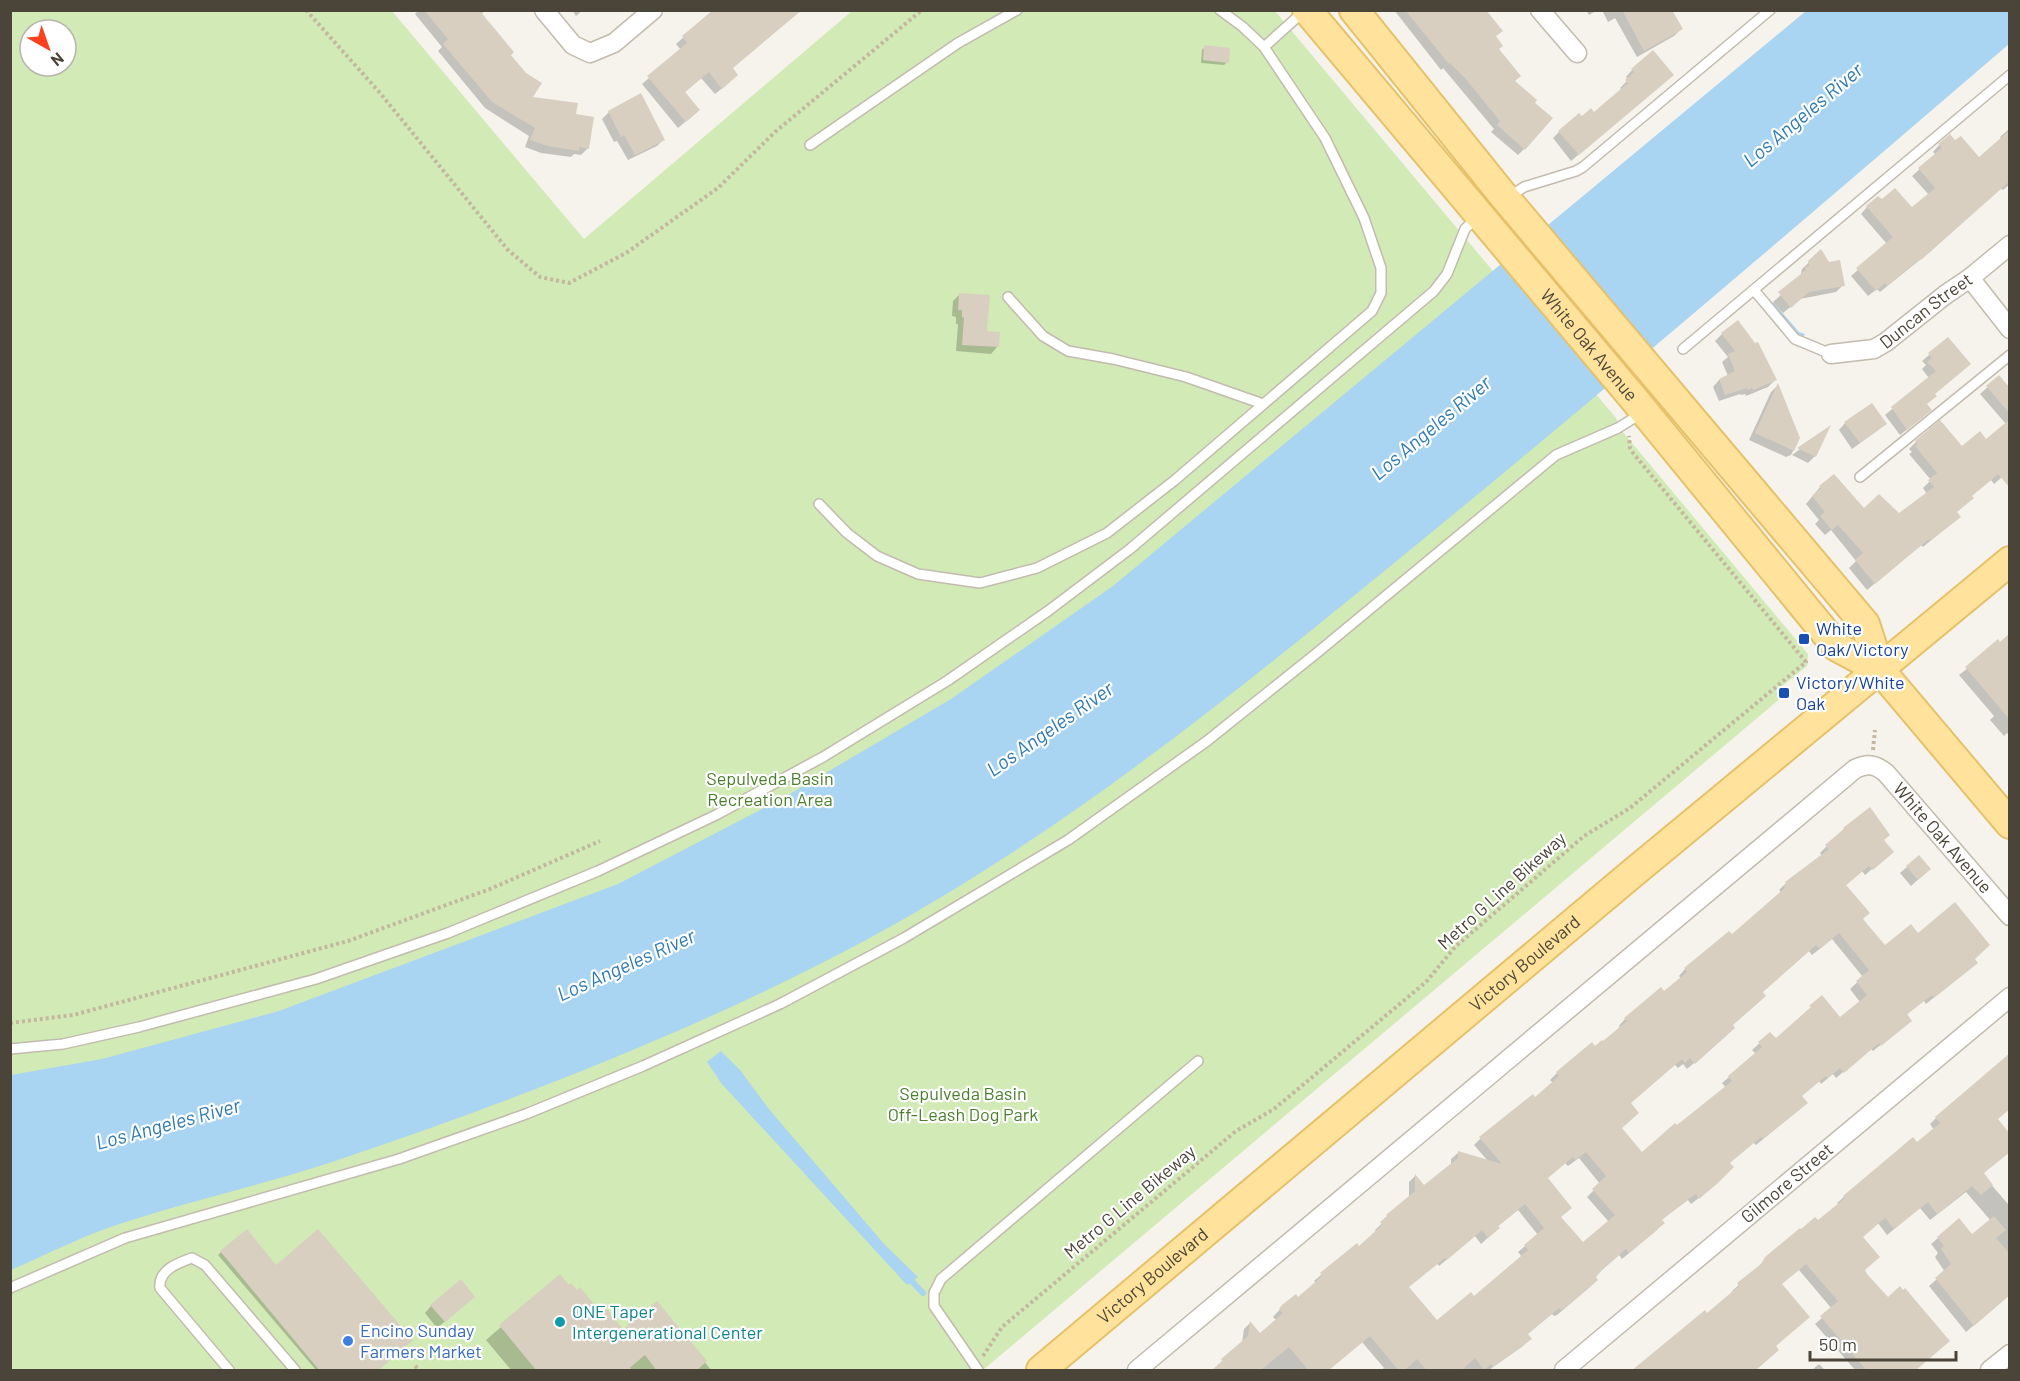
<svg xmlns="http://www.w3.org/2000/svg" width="2020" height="1381" font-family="Barlow,sans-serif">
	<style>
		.green { fill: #d2eab5; fill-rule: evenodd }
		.water { fill: #a9d4f2 }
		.shadow { fill: #0003; fill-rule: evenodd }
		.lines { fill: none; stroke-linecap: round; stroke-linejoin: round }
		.stream { stroke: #a9d4f2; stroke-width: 6 }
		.building { fill: #d8cfc1; fill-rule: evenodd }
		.lane-casing { stroke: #c2bbae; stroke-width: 12 }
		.street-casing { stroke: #c2bbae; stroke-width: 21 }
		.primary-casing { stroke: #e6c16a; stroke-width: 32 }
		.path { stroke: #c4b79f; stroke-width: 4; stroke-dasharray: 3 3; stroke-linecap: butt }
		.lane { stroke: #fff; stroke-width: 9 }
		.street { stroke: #fff; stroke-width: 18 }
		.primary { stroke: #ffe39c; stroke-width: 28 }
		.transit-dot { fill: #1a4fb4; stroke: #fff; stroke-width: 2 }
		.culture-dot { fill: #0f9aa8; stroke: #fff; stroke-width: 2 }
		.shop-dot { fill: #3f7fe0; stroke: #fff; stroke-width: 2 }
		.labels { text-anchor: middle; stroke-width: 4.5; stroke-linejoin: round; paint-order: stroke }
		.street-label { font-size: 18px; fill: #4b4439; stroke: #fff }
		.transit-label { font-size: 18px; fill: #164399; stroke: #fff; text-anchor: start }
		.park-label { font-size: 18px; fill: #4a7f2a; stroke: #fff }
		.culture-label { font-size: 18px; fill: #0d838f; stroke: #fff; text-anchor: start }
		.shop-label { font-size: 18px; fill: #366cbe; stroke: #fff; text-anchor: start }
		.water-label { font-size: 20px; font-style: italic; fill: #2e7ab2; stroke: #fff }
	</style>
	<rect width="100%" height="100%" fill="#f6f3ec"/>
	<path class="green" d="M10 11H392L584 239 852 11H1275L1616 418 1622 431 1808 654 1807 666 1776 691 1781 698 983 1370H11ZM30 30H66V66H30Z"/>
	<path class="water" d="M1806 11H2009V44C1807 217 1605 391 1399 559 1230 697 1059 836 866 940 698 1030 518 1099 338 1160 270 1183 200 1198 132 1220 90 1232 50 1253 11 1270V1075L102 1059 279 1011 618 884 785 797 951 699 1113 586Z
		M1766 302 1774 303 1799 332 1805 334 1797 347 1765 309Z
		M721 1051 740 1070 768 1108 884 1244 918 1277 907 1285 721 1083 707 1062Z"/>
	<path class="shadow" d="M419 10H485L481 15 509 55 531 98 574 115 588 148 581 155 574 154 571 157 541 153 525 147 529 136 485 108 438 51 442 47 415 14Z
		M572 10H583L576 16Z
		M714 10 731 69 730 82 715 94 701 78 684 93 691 117 678 128 642 84 681 50 676 44Z
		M1394 10H1484L1497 50 1513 81 1524 149 1518 155 1491 132 1494 129 1443 68 1441 70Z
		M1586 10H1598L1589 15Z
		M1602 10H1671L1681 29 1674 36 1637 57 1615 18 1608 22Z
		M1205 47 1227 62 1224 65 1201 63 1202 50Z
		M1632 70 1665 82 1571 161 1553 138 1559 132 1581 118 1594 114 1622 90 1620 88 1628 80 1626 77Z
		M609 112 664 139 657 146 628 160 617 141 614 142 602 119Z
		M2010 128V184L2003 190 2000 188 1931 251 1880 292 1877 289 1868 296 1851 276 1887 244 1861 214 1867 207 1912 210 1929 195 1912 176 1936 155 1933 152 1939 145 1979 159 2002 139 2000 137Z
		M1821 251 1843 285 1836 292 1800 299 1783 313 1773 302 1800 278 1802 269Z
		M960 294 985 333 997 347 991 354 956 351 958 324H956V317L952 316 953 301Z
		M1722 334 1775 380 1768 387 1746 396 1745 394 1741 395 1740 394 1719 401 1713 387 1719 380 1728 376 1722 362 1728 357 1715 341Z
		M1948 339 1925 404 1923 417 1900 435 1885 415 1929 378 1922 369 1926 365 1922 361Z
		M1999 377 2010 390V470L1994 484 1991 480 1970 497 1955 513 1952 523 1923 547 1921 545 1867 590 1849 568 1856 561 1831 530 1825 535 1815 524 1819 520 1806 504 1820 487 1864 510 1899 514 1927 494 1923 488 1931 480 1909 454 1912 452 1909 449 1916 442 1961 448 1986 441 2006 424 1980 394Z
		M1777 386 1799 438 1791 455 1786 457 1749 440 1771 392Z
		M1845 423 1878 430 1852 449 1839 430Z
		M1827 429 1815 456 1808 463 1792 455Z
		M2010 635V736L2007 733 2004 736 1990 720 1994 716 1959 675Z
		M1869 810 1883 840 1885 858 1865 875 1862 871 1845 886 1861 919 1885 947 1918 935 1973 959 1969 969 1926 1004 1924 1001 1906 1015 1903 1027 1873 1051 1871 1049 1836 1078 1833 1074 1821 1084 1819 1081 1801 1096 1800 1109 1756 1145 1753 1142 1729 1163 1709 1190 1691 1204 1688 1200 1661 1220 1657 1230 1622 1259 1619 1255 1594 1277 1596 1280 1590 1287 1557 1315 1554 1316 1552 1314 1526 1335 1529 1339 1523 1346 1489 1370H1381L1384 1368 1362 1342 1327 1370H1213L1242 1343 1244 1329 1250 1323 1260 1335 1277 1321 1273 1317 1283 1306 1297 1299 1316 1283 1314 1281 1356 1245 1359 1248 1376 1232 1375 1230 1409 1198V1182L1415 1176 1424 1187 1451 1165V1159L1458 1153 1488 1161 1474 1145 1480 1139 1535 1099 1553 1083 1550 1080 1557 1073 1591 1044 1595 1048 1621 1029 1619 1026 1625 1019 1664 993 1681 979 1679 976 1685 969 1732 936 1781 892 1779 890 1786 883 1822 856 1820 853 1844 829ZM1832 939 1863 977 1850 989 1860 1002 1840 1019 1822 997 1776 1040 1770 1034 1752 1050 1756 1054 1722 1083 1726 1088 1641 1154 1620 1129 1629 1104 1674 1064 1678 1068 1683 1064 1687 1069 1727 1035 1731 1025 1761 992 1809 951 1812 955ZM1579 1158 1600 1184 1587 1197 1609 1222 1582 1244 1559 1218 1547 1178 1565 1163 1568 1166ZM1518 1210 1538 1235 1518 1252 1522 1257 1473 1298 1437 1322 1407 1287 1437 1263 1439 1266 1475 1236 1481 1244 1491 1235 1497 1227Z
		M1907 867 1922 876 1911 886 1900 873Z
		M1936 1118 1996 1120 1982 1174 2008 1204 2010 1202V1294L1966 1332 1929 1286 1945 1272 1935 1257 1938 1253 1931 1244 1938 1238 1972 1236 1991 1221 1966 1192 1930 1220 1920 1208 1887 1235 1878 1223 1861 1237 1863 1270 1915 1370H1855L1815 1324 1832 1309 1799 1270 1781 1284 1707 1315 1733 1293 1732 1291 1756 1270 1766 1258 1818 1222 1839 1205 1837 1203 1844 1197 1934 1130 1930 1124Z
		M221 1252 377 1370H316L218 1255Z
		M560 1276 569 1287 623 1332 657 1303 711 1370H632L630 1368 626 1370H511L486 1340Z
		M466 1304 437 1328 425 1313 431 1306Z
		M1819 1364 1825 1370H1812Z"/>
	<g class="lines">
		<path class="stream" d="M907 1276 923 1293"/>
	</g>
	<path class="building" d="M424 10H479L514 52 511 55 526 73 542 83 533 97 578 103 576 114 594 117 589 149 579 147V151L548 146 530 140 535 128 492 102 443 44 448 39Z
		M713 10H802L733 68 738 75 722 89 709 72 685 92 700 110 686 122 647 76 687 43 682 36Z
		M1405 10H1486L1503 31 1496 36 1503 46 1499 49 1521 76 1515 81 1537 100 1535 103 1553 118 1525 150 1497 125 1500 121 1465 78 1450 63 1449 64Z
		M1622 10H1672L1683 29 1644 51Z
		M1204 45 1230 48 1229 63 1203 60Z
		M1653 50 1674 75 1579 155 1558 131 1579 113 1582 116 1591 108 1594 112 1609 99 1628 83 1625 80 1634 72 1631 69Z
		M641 93 665 140 635 155 624 135 621 137 608 111Z
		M2010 130V181L1921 260 1920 259 1887 286 1885 283 1876 291 1856 268 1893 237 1866 206 1878 196 1882 199 1895 188 1912 207 1935 188 1918 168 1942 148 1938 144 1950 134 1955 140 1961 136 1979 157Z
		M1821 249 1829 262 1840 260 1845 286 1809 292 1791 308 1778 292 1806 270 1805 267 1809 266 1808 261Z
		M959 293 990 295 987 331 1000 332 999 347 962 345 964 318 962 317V310H958Z
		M1738 320 1755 343 1758 342 1777 380 1753 390 1752 388 1748 390 1747 388 1725 395 1719 379 1735 371 1728 354 1735 351 1721 333Z
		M1948 337 1971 364 1935 394 1937 396 1927 404 1932 410 1907 430 1891 407 1936 371 1927 362 1932 358 1928 353Z
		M1999 375 2010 388V414L1986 386Z
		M1778 383 1800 438 1794 451 1755 433Z
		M1872 403 1887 424 1860 443 1844 422Z
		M2010 419V488L1998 474 1972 496 1974 498 1957 512 1961 517 1930 541 1929 539 1875 584 1855 560 1863 553 1838 525 1832 530 1820 516 1825 512 1812 496 1821 488 1819 486 1834 474 1864 508 1879 494 1899 513 1934 487 1928 480 1937 473 1915 446 1918 444 1915 441 1940 420 1962 446 1980 431 1986 439Z
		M1831 425 1816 457 1797 448Z
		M2010 633V720L1965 667 1998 639 2000 642Z
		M1870 807 1890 835 1884 840 1894 852 1873 870 1869 866 1846 885 1870 913 1863 919 1885 945 1911 924 1918 933 1955 902 1990 945 1975 959 1978 963 1934 998 1932 995 1907 1014 1912 1021 1881 1046 1879 1043 1844 1073 1840 1068 1828 1078 1826 1076 1802 1096 1808 1103 1763 1139 1761 1137 1730 1163 1734 1167 1718 1183 1699 1199 1696 1194 1687 1200 1662 1220 1665 1223 1629 1253 1626 1249 1602 1270 1596 1277 1598 1280 1565 1308 1561 1310 1559 1308 1528 1334 1532 1339 1493 1367 1491 1364 1484 1370 1475 1358 1461 1371H1427L1417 1359 1404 1371H1399L1370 1336 1328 1371H1309L1289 1347 1260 1371H1211L1222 1361 1221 1359 1248 1336 1250 1321 1260 1333 1283 1313 1279 1309 1282 1305 1296 1294 1298 1297 1322 1276 1320 1273 1357 1243 1359 1246 1382 1225 1380 1222 1387 1216 1386 1215 1415 1191V1174L1424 1185 1458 1158V1151L1502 1164 1479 1137 1533 1094 1535 1097 1559 1076 1556 1072 1592 1042 1595 1046 1602 1040 1603 1041 1627 1021 1624 1018 1661 987 1664 991 1687 972 1684 968 1729 931 1732 934 1785 888 1784 886 1786 884 1785 882 1829 849 1825 845 1844 829 1843 828ZM1839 933 1869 970 1856 981 1867 995 1840 1017 1822 995 1809 1006 1811 1007 1776 1038 1770 1032 1758 1042 1762 1047 1728 1076 1732 1081 1677 1125 1675 1123 1642 1152 1622 1128 1639 1113 1631 1103 1682 1059 1685 1063 1690 1058 1695 1064 1735 1028 1733 1025 1766 996 1763 992 1816 945 1820 949ZM1586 1152 1606 1176 1592 1189 1615 1215 1583 1242 1561 1217 1572 1208 1548 1178 1573 1157 1575 1160ZM1525 1204 1544 1228 1524 1245 1528 1250 1474 1296 1471 1292 1437 1320 1409 1287 1445 1258 1447 1260 1482 1230 1488 1238 1500 1228 1498 1226Z
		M1919 855 1931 869 1918 880 1906 866Z
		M2010 1053V1109L1998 1119 2010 1134V1152L1984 1173 1993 1185 1981 1195 1972 1186 1937 1214 1928 1202 1894 1229 1885 1218 1863 1237 1880 1257 1865 1270 1867 1274 1888 1297 1900 1286 1903 1290 1905 1288 1950 1341 1915 1371H1867L1820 1316 1838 1301 1806 1264 1782 1284 1810 1317 1776 1346 1779 1350 1755 1371H1631L1705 1310 1707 1313 1739 1286 1737 1283 1761 1264 1765 1257 1800 1228 1801 1229 1815 1217 1818 1220 1845 1198 1843 1196 1913 1137 1917 1142 1940 1123 1935 1117Z
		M1994 1216 2006 1230 1996 1238 2010 1254V1295L1974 1326 1935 1278 1951 1264 1941 1249 1944 1246 1937 1237 1959 1218 1972 1234Z
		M247 1229 276 1265 318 1229 413 1340 378 1371H320L220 1251Z
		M560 1274 569 1285 571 1283 577 1290 580 1287 600 1311 605 1307 623 1329 657 1301 707 1361 696 1371H657L645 1355 626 1371H537L499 1325Z
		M461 1279 475 1297 445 1322 430 1305Z"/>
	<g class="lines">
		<g class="lane-casing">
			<path id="lane" d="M1264 47 1303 12
				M810 145 958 43 1017 10
				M1509 197 1524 187 1576 171 1583 167 1770 10
				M1754 290 1795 339 1831 354
				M1008 297 1043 336 1068 351 1113 359 1186 377 1263 404
				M1683 349 2010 75
				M1860 477 2010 355
				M819 504 847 533 877 556 918 574 980 583 1037 568 1107 533 1175 480 1372 311 1381 293V268L1364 218 1325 138 1264 47 1243 27 1220 10
				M10 1049 63 1044 139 1027 316 979 448 933 598 871 716 815 823 757 947 681 1048 611 1130 549 1434 291 1447 274 1465 229 1477 217
				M10 1288 125 1238 399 1159 526 1114 643 1066 780 1004 904 938 1068 840 1207 741 1318 652 1556 455 1618 428 1642 413
				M229 1370 160 1288C158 1270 178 1263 192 1258L205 1265 295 1370
				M978 1370 934 1306V1293L941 1279 1198 1061"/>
		</g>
		<g class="street-casing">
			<g id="street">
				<path d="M544 10 573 45 590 53 614 43 653 10"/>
				<path d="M1540 10 1577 53"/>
				<path d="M1970 278 2010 329"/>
				<path id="s1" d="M1831 354 1874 349 1886 342 1945 295 1970 278 2010 245"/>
				<path id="s2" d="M1137 1370 1855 769C1867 763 1875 764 1886 773L2010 916"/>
				<path id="s3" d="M1564 1370 2010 997"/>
				<path d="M1990 1370 2010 1354"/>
			</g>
		</g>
		<g class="primary-casing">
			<g id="primary">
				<path id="s4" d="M1307 10 1634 399 1837 647 1880 670 2010 824"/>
				<path d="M1354 10 1506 199 1865 624 1880 670"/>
				<path id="s5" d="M1041 1370 1634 872 2010 561"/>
			</g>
		</g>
		<path class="path" d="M306 10 380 93 508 250 540 277 569 283 626 253 718 188 775 132 922 10
			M1873 750 1875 730
			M10 1023 73 1015 348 941 490 889 600 841
			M983 1356 1002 1327 1236 1131 1274 1109 1426 982 1455 947 1584 836 1630 808 1806 662 1633 453 1630 448 1629 436
			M415 1366 419 1370"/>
		<use href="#lane" class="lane"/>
		<use href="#street" class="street"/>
		<use href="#primary" class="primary"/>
	</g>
	<g class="transit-dot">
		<rect x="1798" y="633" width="12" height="12" rx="3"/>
		<rect x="1778" y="687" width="12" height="12" rx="3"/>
	</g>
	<circle class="culture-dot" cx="560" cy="1322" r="6"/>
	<circle class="shop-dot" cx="348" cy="1341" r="6"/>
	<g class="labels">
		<g class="street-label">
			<text dy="6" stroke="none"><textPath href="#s1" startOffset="108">Duncan Street</textPath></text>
			<text dy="6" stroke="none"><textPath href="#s4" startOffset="438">White Oak Avenue</textPath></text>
			<text dy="6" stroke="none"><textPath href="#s2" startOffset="1056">White Oak Avenue</textPath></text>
			<text transform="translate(1502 891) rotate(-42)" y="6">Metro G Line Bikeway</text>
			<text dy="6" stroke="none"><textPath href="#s5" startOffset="632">Victory Boulevard</textPath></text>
			<text dy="6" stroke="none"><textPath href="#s3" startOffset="291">Gilmore Street</textPath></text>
			<text transform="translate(1130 1202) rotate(-40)" y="6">Metro G Line Bikeway</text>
			<text dy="6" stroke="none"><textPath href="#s5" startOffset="146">Victory Boulevard</textPath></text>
		</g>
		<g class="transit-label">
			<text x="1816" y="635">White<tspan x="1816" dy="21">Oak/Victory</tspan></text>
			<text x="1796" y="689">Victory/White<tspan x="1796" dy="21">Oak</tspan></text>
		</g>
		<g class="park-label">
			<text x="770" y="785">Sepulveda Basin<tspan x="770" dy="21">Recreation Area</tspan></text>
			<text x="963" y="1100">Sepulveda Basin<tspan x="963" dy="21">Off-Leash Dog Park</tspan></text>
		</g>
		<g class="culture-label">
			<text x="572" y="1318">ONE Taper<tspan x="572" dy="21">Intergenerational Center</tspan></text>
		</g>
		<g class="shop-label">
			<text x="360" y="1337">Encino Sunday<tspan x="360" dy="21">Farmers Market</tspan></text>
		</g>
		<g class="water-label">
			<text transform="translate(1803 115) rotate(-40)" y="7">Los Angeles River</text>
			<text transform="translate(1431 428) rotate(-40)" y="7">Los Angeles River</text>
			<text transform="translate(1050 729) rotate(-35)" y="7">Los Angeles River</text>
			<text transform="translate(626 965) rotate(-24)" y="7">Los Angeles River</text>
			<text transform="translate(168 1124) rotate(-15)" y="7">Los Angeles River</text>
		</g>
	</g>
	<rect width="2020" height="1381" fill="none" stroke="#4b4439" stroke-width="24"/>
	<g transform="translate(48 48) rotate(140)"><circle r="28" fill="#ffffff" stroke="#b7b4b0" stroke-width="1.5"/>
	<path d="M0-4.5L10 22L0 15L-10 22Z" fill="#fc3f1d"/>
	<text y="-9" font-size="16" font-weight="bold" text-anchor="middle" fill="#4b4439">N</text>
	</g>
	<path d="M1810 1351v9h146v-9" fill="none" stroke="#4b4439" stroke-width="3"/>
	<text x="1819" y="1351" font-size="18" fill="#4b4439" stroke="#ffffff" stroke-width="4.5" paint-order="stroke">50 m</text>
</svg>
